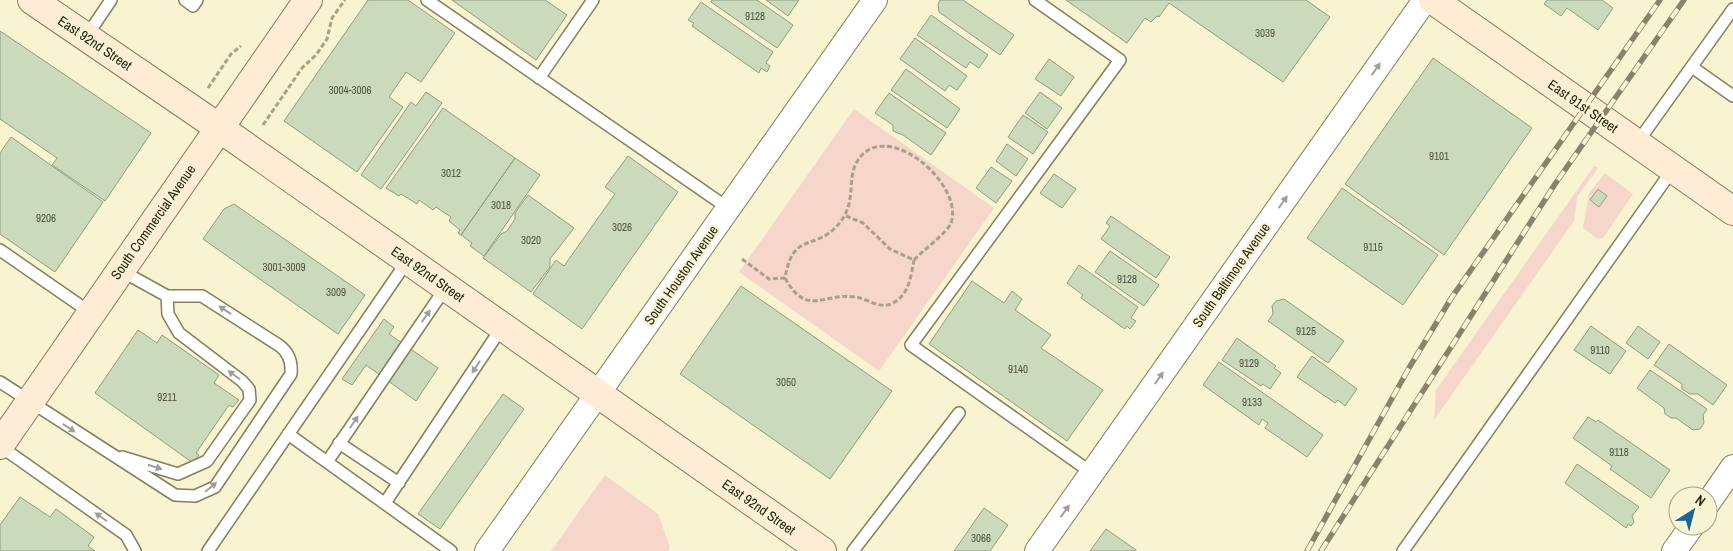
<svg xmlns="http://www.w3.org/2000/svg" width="1733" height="551" font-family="'Archivo Narrow',sans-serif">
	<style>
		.green { fill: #f6d6ca }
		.building { fill: #cbdabb; stroke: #8f9e80 }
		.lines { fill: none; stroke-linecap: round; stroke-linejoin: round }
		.lane-casing { stroke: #847f5f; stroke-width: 14 }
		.street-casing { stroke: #847f5f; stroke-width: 26 }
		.secondary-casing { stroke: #847f5f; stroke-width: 30 }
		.path { stroke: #a6a288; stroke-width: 3; stroke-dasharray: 5 2.5; stroke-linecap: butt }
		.lane { stroke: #fff; stroke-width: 11 }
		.street { stroke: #fff; stroke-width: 24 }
		.secondary { stroke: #feecd5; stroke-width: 28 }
		.rail-casing { stroke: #87836c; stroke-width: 5.5 }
		.rail { stroke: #f8f3d0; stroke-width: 4; stroke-dasharray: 11; stroke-linecap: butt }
		.oneway { fill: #9f9e98 }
		.labels { text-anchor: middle; stroke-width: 4.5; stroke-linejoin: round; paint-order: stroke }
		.number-label { font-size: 11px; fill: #525442 }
		.street-label { font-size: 14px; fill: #29271a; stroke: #f8f3d0 }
	</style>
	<rect width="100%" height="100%" fill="#f8f3d0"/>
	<path class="green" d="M854 109 994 208 879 371 739 272Z
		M1594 166 1598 168 1577 197 1574 221 1434 420 1436 390Z
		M1605 173 1633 194 1603 238 1598 239 1583 228 1589 193Z
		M605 475 658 514 670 547 668 551H551Z"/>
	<path class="building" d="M368 0H408L455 33 421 82 406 72 389 97 403 107 357 172 284 121Z
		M452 0H545L567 15 536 60Z
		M712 0H757L793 25 777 48 711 2Z
		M766 0H799L788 16Z
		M940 0H963L1014 35 1000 55 939 12 938 4Z
		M1066 0H1306L1330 17 1283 82 1169 3 1159 17 1157 16 1151 22 1145 18 1127 43Z
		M1547 0H1602L1613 8 1598 30 1567 8 1561 16 1544 4Z
		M701 2 773 52 766 63 770 66 767 72 761 68 759 73 692 26 694 23 688 20Z
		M931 15 988 55 979 68 970 62 966 68 917 35Z
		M0 31 151 133 105 201 52 165 57 158 0 119Z
		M915 38 967 76 957 90 949 85 945 91 900 59Z
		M1433 58 1532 128 1444 255 1345 184Z
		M1049 59 1074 77 1061 96 1035 79Z
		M906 69 960 109 947 128 891 90Z
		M426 92 442 103 381 189 361 175 411 102 416 106Z
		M1040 92 1062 108 1047 129 1025 113Z
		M889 93 946 133 931 155 903 135 893 131V125L875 113Z
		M443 108 515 158 461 235 458 233 460 230 449 221 451 217 436 207 433 210 419 200 417 204 401 194 399 196 386 188Z
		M1023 115 1048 132 1033 154 1008 137Z
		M11 137 103 202 55 272 0 234V153Z
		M1007 144 1028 159 1016 176 996 161Z
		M628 156 678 192 582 329 533 294 556 260 564 266 615 194 605 187Z
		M515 158 540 175 484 256 470 246 472 243 461 235Z
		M991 167 1012 181 996 203 976 188Z
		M1054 174 1076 189 1062 208 1040 193Z
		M1342 188 1438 255 1403 305 1307 238Z
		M1598 189 1607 196 1599 207 1590 200Z
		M528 195 574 228 550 259V267L531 292 483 258 501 234 507 231 515 219V213Z
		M234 204 365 295 338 334 203 239 224 209Z
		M1111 216 1170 257 1156 278 1101 239 1110 226 1106 223Z
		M1110 251 1159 285 1144 306 1095 272Z
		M1079 265 1138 307 1131 318 1136 321 1130 329 1127 326 1125 329 1081 298 1083 295 1067 283Z
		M972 281 1004 303 1012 291 1022 299 1015 310 1051 335 1041 348 1103 390 1067 441 929 344Z
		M741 286 892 391 830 479 680 374Z
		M1284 299 1344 341 1328 363 1268 321 1273 314 1272 306 1276 301Z
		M384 319 394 327 389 334 438 368 416 401 366 365 352 385 342 379Z
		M1591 326 1626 351 1610 374 1574 350Z
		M1638 326 1660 342 1648 359 1626 343Z
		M138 330 157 343 162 335 219 375 214 383 239 400 233 407 229 405 196 453 199 455 193 463 95 393Z
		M1237 338 1276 366 1274 368 1281 373 1270 389 1263 384 1261 386 1222 360Z
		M1669 344 1727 385 1713 405 1698 394H1690L1682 389V384L1654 365Z
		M1312 356 1357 389 1345 406 1338 400 1335 403 1297 377Z
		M1219 362 1323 435 1307 457 1265 428 1268 423 1262 419 1259 425 1203 385Z
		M1650 370 1707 409 1703 415 1704 423 1700 429 1693 430 1676 418H1671L1665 414 1664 408 1637 388Z
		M503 394 524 409 440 529 418 514Z
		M1588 417 1596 422 1598 420 1670 470 1651 498 1610 469 1612 466 1573 438Z
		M1577 464 1639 507 1632 516 1634 522 1631 526 1628 524 1626 528 1565 483Z
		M20 497 50 517 56 509 94 537 88 546 95 551H0V525Z
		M984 508 1008 525 990 551H954Z
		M1106 529 1136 550V551H1090Z"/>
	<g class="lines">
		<g class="lane-casing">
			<path id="lane" d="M185 0 193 6 197 0
				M427 0 728 208
				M1035 0 1120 60 911 345 1092 473
				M86 37 111 0
				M1692 67 1733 96
				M539 78 593 0
				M1637 143 1733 9
				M0 250 91 313
				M0 382 175 495 195 496 215 487 291 374C292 363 289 353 280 346L202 296H167L120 270
				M288 434 451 551
				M339 443 399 483
				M0 446 126 535 135 551
				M122 457 178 474 207 461 250 400 249 389 242 381 179 333 168 314 167 296
				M327 462 446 287
				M385 503 502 327
				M208 551 408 260
				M853 551 959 413
				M1403 551 1673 169"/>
		</g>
		<g class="street-casing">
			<path id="street" d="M1708 503 1733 467
				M487 551 875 0
				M1037 551 1425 0
				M1674 551 1692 526"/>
		</g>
		<g class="secondary-casing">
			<path id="secondary" d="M32 0 218 127 822 551
				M1433 0 1733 211
				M0 445 308 0"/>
		</g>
		<path class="path" d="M208 88 231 54 241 46
			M263 125 302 68 316 55 327 39 332 18 345 0
			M742 259 769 279 785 278C793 231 814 251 837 226 861 200 842 174 863 154 895 124 964 187 951 223 948 232 922 251 914 260L890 249 863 223 846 216
			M785 278C807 318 824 292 856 297 868 299 880 310 893 303 909 295 911 276 914 260"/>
		<use href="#lane" class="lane"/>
		<use href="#street" class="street"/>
		<use href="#secondary" class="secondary"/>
		<g class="rail-casing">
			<path id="rail" d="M1307 551 1409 368 1452 297 1660 0
				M1321 551 1555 184 1684 0"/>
		</g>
		<use href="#rail" class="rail"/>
	</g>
	<defs><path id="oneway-solid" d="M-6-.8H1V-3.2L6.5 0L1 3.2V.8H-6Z" transform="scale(1.25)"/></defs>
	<g class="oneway">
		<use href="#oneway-solid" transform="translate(1376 69) rotate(-55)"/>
		<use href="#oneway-solid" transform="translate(1283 202) rotate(-55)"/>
		<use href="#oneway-solid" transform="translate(225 310) rotate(-147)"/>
		<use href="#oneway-solid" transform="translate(426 316) rotate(-55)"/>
		<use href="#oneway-solid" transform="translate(476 367) rotate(123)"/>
		<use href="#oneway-solid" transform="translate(234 375) rotate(-145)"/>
		<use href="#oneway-solid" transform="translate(1159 378) rotate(-55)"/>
		<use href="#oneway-solid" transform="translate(354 422) rotate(-56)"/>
		<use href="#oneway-solid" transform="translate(69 428) rotate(33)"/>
		<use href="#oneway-solid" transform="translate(155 467) rotate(17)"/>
		<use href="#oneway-solid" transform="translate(211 487) rotate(-40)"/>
		<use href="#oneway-solid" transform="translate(1065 511) rotate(-55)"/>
		<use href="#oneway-solid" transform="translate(101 517) rotate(-145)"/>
	</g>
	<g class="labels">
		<g class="number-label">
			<text x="755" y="20">9128</text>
			<text x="1265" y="37">3039</text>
			<text x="350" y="94">3004-3006</text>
			<text x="1439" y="160">9101</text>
			<text x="451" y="177">3012</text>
			<text x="501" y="209">3018</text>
			<text x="46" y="222">9206</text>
			<text x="622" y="231">3026</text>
			<text x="531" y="244">3020</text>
			<text x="1373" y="251">9115</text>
			<text x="284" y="271">3001-3009</text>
			<text x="1127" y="283">9128</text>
			<text x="336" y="296">3009</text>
			<text x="1306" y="335">9125</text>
			<text x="1600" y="354">9110</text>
			<text x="1249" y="367">9129</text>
			<text x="1018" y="373">9140</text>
			<text x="786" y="386">3050</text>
			<text x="167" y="401">9211</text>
			<text x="1252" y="406">9133</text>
			<text x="1619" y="456">9118</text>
			<text x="981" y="542">3066</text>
		</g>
		<g class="street-label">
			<text transform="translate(95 43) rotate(34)" y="5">East 92nd Street</text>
			<text transform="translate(1583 106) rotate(35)" y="5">East 91st Street</text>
			<text transform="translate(153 222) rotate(-55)" y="5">South Commercial Avenue</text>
			<text transform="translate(428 274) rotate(35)" y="5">East 92nd Street</text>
			<text transform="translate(681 275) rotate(-55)" y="5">South Houston Avenue</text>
			<text transform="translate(1231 275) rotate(-55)" y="5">South Baltimore Avenue</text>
			<text transform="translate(759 507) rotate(35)" y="5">East 92nd Street</text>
		</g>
	</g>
	<g transform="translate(1693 511) rotate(36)"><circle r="24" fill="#f8f3d0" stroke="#a5a187"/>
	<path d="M0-4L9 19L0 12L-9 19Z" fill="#1c6498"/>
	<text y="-8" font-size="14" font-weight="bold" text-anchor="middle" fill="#29271a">N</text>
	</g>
</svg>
